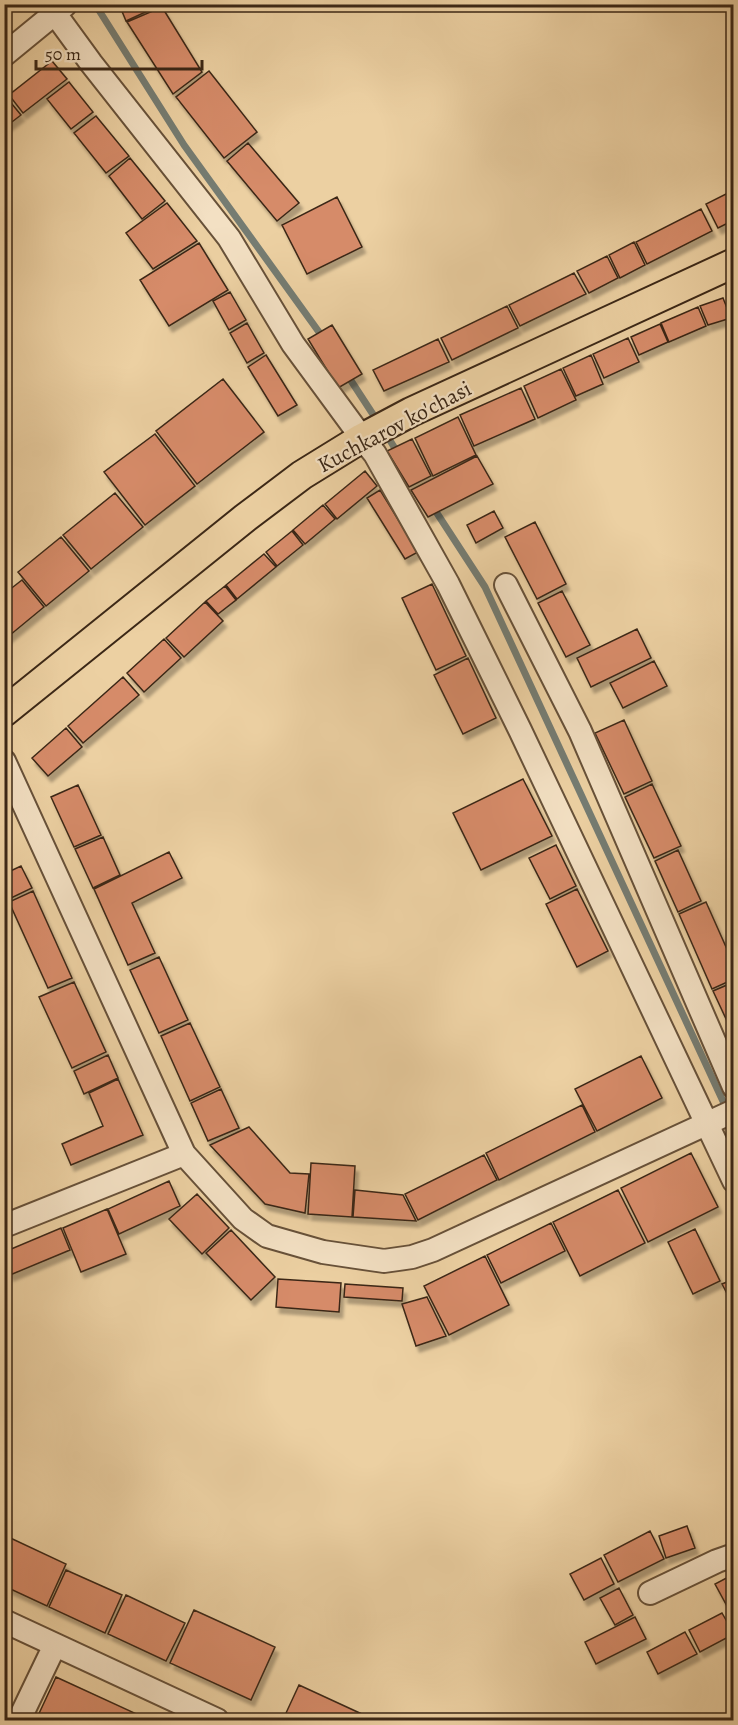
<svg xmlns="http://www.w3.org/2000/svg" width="738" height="1725" font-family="Alegreya,serif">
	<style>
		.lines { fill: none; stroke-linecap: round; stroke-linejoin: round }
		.stream { stroke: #757c72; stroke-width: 7 }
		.building { fill: #d68b69; stroke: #3b2716; stroke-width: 1.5; filter: url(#shadow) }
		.minor-casing { stroke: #675139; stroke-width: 26 }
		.major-casing { stroke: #3b2716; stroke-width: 32 }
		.minor { stroke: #f3e0c3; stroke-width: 22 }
		.major { stroke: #ecd0a2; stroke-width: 28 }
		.labels { text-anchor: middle; stroke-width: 4.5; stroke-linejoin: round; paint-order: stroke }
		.street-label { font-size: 22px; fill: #3b2716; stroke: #f3e0c3 }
	</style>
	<defs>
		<filter id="shadow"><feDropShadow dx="3.5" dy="6" stdDeviation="1.5" flood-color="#0004"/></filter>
	</defs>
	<rect width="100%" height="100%" fill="#ecd0a2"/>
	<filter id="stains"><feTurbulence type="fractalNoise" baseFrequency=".00333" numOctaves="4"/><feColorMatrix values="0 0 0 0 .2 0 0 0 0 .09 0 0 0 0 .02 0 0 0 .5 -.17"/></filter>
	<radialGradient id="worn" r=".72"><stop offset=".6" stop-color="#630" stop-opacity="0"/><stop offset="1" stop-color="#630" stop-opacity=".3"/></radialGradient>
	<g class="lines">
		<path class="stream" d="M95 4 184 145 324 339
			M346 373 378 422
			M386 434 399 455
			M433 507 485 587 734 1125"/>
	</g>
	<path class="building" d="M119 4H163L126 21Z
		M162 7 202 72 173 94 127 22Z
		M52 61 67 79 23 113 9 95Z
		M209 71 257 132 224 158 176 97Z
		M69 82 93 112 71 129 47 99Z
		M7 98 21 115 4 128V100Z
		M96 116 129 156 106 173 74 133Z
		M248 143 299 203 277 221 227 161Z
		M130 158 165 201 142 219 109 176Z
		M734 190V220L718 228 706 204Z
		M337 197 362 247 307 274 282 225Z
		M167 203 197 241 153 269 126 233Z
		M701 209 712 231 647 264 636 242Z
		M634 242 645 265 620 278 609 255Z
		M199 243 228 290 169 326 140 280Z
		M607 256 618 278 589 293 577 271Z
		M574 273 586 294 520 326 509 305Z
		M230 292 246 320 229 330 213 301Z
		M723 298 731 318 708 325 700 306Z
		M507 306 518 328 452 360 441 338Z
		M698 307 706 326 669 342 661 323Z
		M247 323 264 353 247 363 230 333Z
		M660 324 668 342 639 355 631 337Z
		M332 325 362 374 338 388 308 339Z
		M628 338 639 362 604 378 593 354Z
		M438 339 449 362 384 391 373 370Z
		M266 355 297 405 278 416 248 367Z
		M591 355 603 384 576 396 563 368Z
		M561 369 576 400 538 418 524 386Z
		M223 379 264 432 197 484 156 431Z
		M521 388 535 419 474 446 460 415Z
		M458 417 476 455 433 476 415 438Z
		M155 434 195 486 145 525 104 472Z
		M412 439 431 476 409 487 387 451Z
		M477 456 493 484 428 517 411 490Z
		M365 471 377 486 337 519 325 504Z
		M380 490 418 552 405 559 367 498Z
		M115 493 143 527 91 569 63 535Z
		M323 505 335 519 305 544 293 530Z
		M494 511 503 528 476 543 467 525Z
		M535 522 566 584 537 599 505 537Z
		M292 531 303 545 277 566 266 552Z
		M61 537 89 571 46 606 18 572Z
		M264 554 276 567 237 599 226 585Z
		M22 580 44 607 4 640V594Z
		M432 584 466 656 436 670 402 598Z
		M225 586 236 600 218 614 206 601Z
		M562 591 590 645 566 657 538 603Z
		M205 602 223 621 184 657 166 638Z
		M637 629 651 658 591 687 577 658Z
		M164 639 181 658 144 692 127 673Z
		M468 658 496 718 463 734 434 675Z
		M654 661 667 686 623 708 610 683Z
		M123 677 139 695 83 743 68 726Z
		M624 720 652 781 624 794 595 733Z
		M66 728 82 747 48 776 32 758Z
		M523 779 552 836 481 870 453 813Z
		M652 784 681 846 654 858 625 797Z
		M78 785 101 835 74 847 51 797Z
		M103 837 120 875 93 888 75 849Z
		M556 845 576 886 550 899 529 858Z
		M678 850 701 901 678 912 655 861Z
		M169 852 182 878 132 903 155 953 128 965 94 889Z
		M21 866 32 888 9 899 4 889V874Z
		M577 889 608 951 577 967 546 904Z
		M33 891 72 978 48 988 9 902Z
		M706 902 734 965V979L712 989 679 914Z
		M159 957 188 1020 159 1033 130 970Z
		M74 982 106 1052 72 1068 39 997Z
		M734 982V1036L713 991Z
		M190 1023 220 1087 190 1101 161 1036Z
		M108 1055 118 1078 84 1094 74 1071Z
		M641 1056 662 1098 597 1131 575 1089Z
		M118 1079 143 1135 71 1165 62 1144 103 1126 89 1093Z
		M221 1089 239 1128 208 1141 191 1103Z
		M582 1105 595 1132 499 1180 486 1153Z
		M249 1127 290 1173 309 1174 305 1213 265 1204 210 1145Z
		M691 1153 718 1207 648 1242 621 1188Z
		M484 1155 497 1180 418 1220 405 1194Z
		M311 1163 355 1166 352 1217 308 1214Z
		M169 1181 180 1206 119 1234 108 1209Z
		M355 1190 403 1195 416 1221 353 1217Z
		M618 1190 645 1243 580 1276 553 1222Z
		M197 1194 229 1228 202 1254 169 1219Z
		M107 1209 126 1254 81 1272 63 1228Z
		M551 1223 565 1251 501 1283 487 1255Z
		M61 1228 70 1250 10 1275 4 1263V1252Z
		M695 1229 720 1281 693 1294 668 1242Z
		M231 1230 275 1277 251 1300 206 1253Z
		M485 1256 509 1305 449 1335 424 1286Z
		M278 1279 341 1283 339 1312 276 1307Z
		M734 1279V1307L722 1284Z
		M345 1284 403 1288 402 1301 344 1297Z
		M427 1297 446 1336 416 1346 402 1304Z
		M687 1526 695 1548 666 1558 659 1536Z
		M650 1531 664 1559 618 1582 604 1555Z
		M4 1535 66 1564 47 1606 4 1586Z
		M601 1558 614 1584 584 1600 570 1574Z
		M66 1570 122 1595 105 1633 49 1607Z
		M734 1574V1619L715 1584Z
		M619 1588 633 1615 615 1625 600 1598Z
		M126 1595 185 1623 166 1661 108 1634Z
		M194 1610 275 1647 251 1700 170 1663Z
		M722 1613 734 1634 700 1652 689 1630Z
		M635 1617 646 1639 596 1664 585 1642Z
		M685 1632 697 1654 658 1674 647 1652Z
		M56 1677 141 1716 139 1720H36Z
		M299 1685 364 1715 362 1720H302L286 1713Z"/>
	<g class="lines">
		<g class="minor-casing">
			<path id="minor" d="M48 4 91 63 229 238 293 344 362 438 375 454 448 584 520 730 734 1181
				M4 55 65 5
				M506 585 580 731 734 1087
				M4 761 184 1154 243 1219 267 1236 323 1252 384 1261 412 1257 433 1250 734 1111
				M4 1226 184 1154
				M650 1593 717 1561 734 1555
				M4 1621 217 1720
				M19 1720 55 1645"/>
		</g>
		<g class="major-casing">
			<path id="major" d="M4 712 245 518 302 475 362 438 411 412 734 263"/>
		</g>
		<use href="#minor" class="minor"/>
		<use href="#major" class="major"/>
	</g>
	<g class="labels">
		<g class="street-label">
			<text transform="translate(394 426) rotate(-28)" y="8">Kuchkarov ko'chasi</text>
		</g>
	</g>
	<rect width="738" height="1725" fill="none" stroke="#ecd0a2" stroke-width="24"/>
	<rect x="6" y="6" width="726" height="1713" fill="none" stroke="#3b2716" stroke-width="3"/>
	<rect x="12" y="12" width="714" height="1701" fill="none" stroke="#3b2716" stroke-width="1.5"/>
	<path d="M36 60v9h166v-9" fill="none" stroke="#3b2716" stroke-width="3"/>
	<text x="45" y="60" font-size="18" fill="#3b2716" stroke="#f3e0c3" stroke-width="4.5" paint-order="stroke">50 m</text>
	<rect width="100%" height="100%" filter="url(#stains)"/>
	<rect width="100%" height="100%" fill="url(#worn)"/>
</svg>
